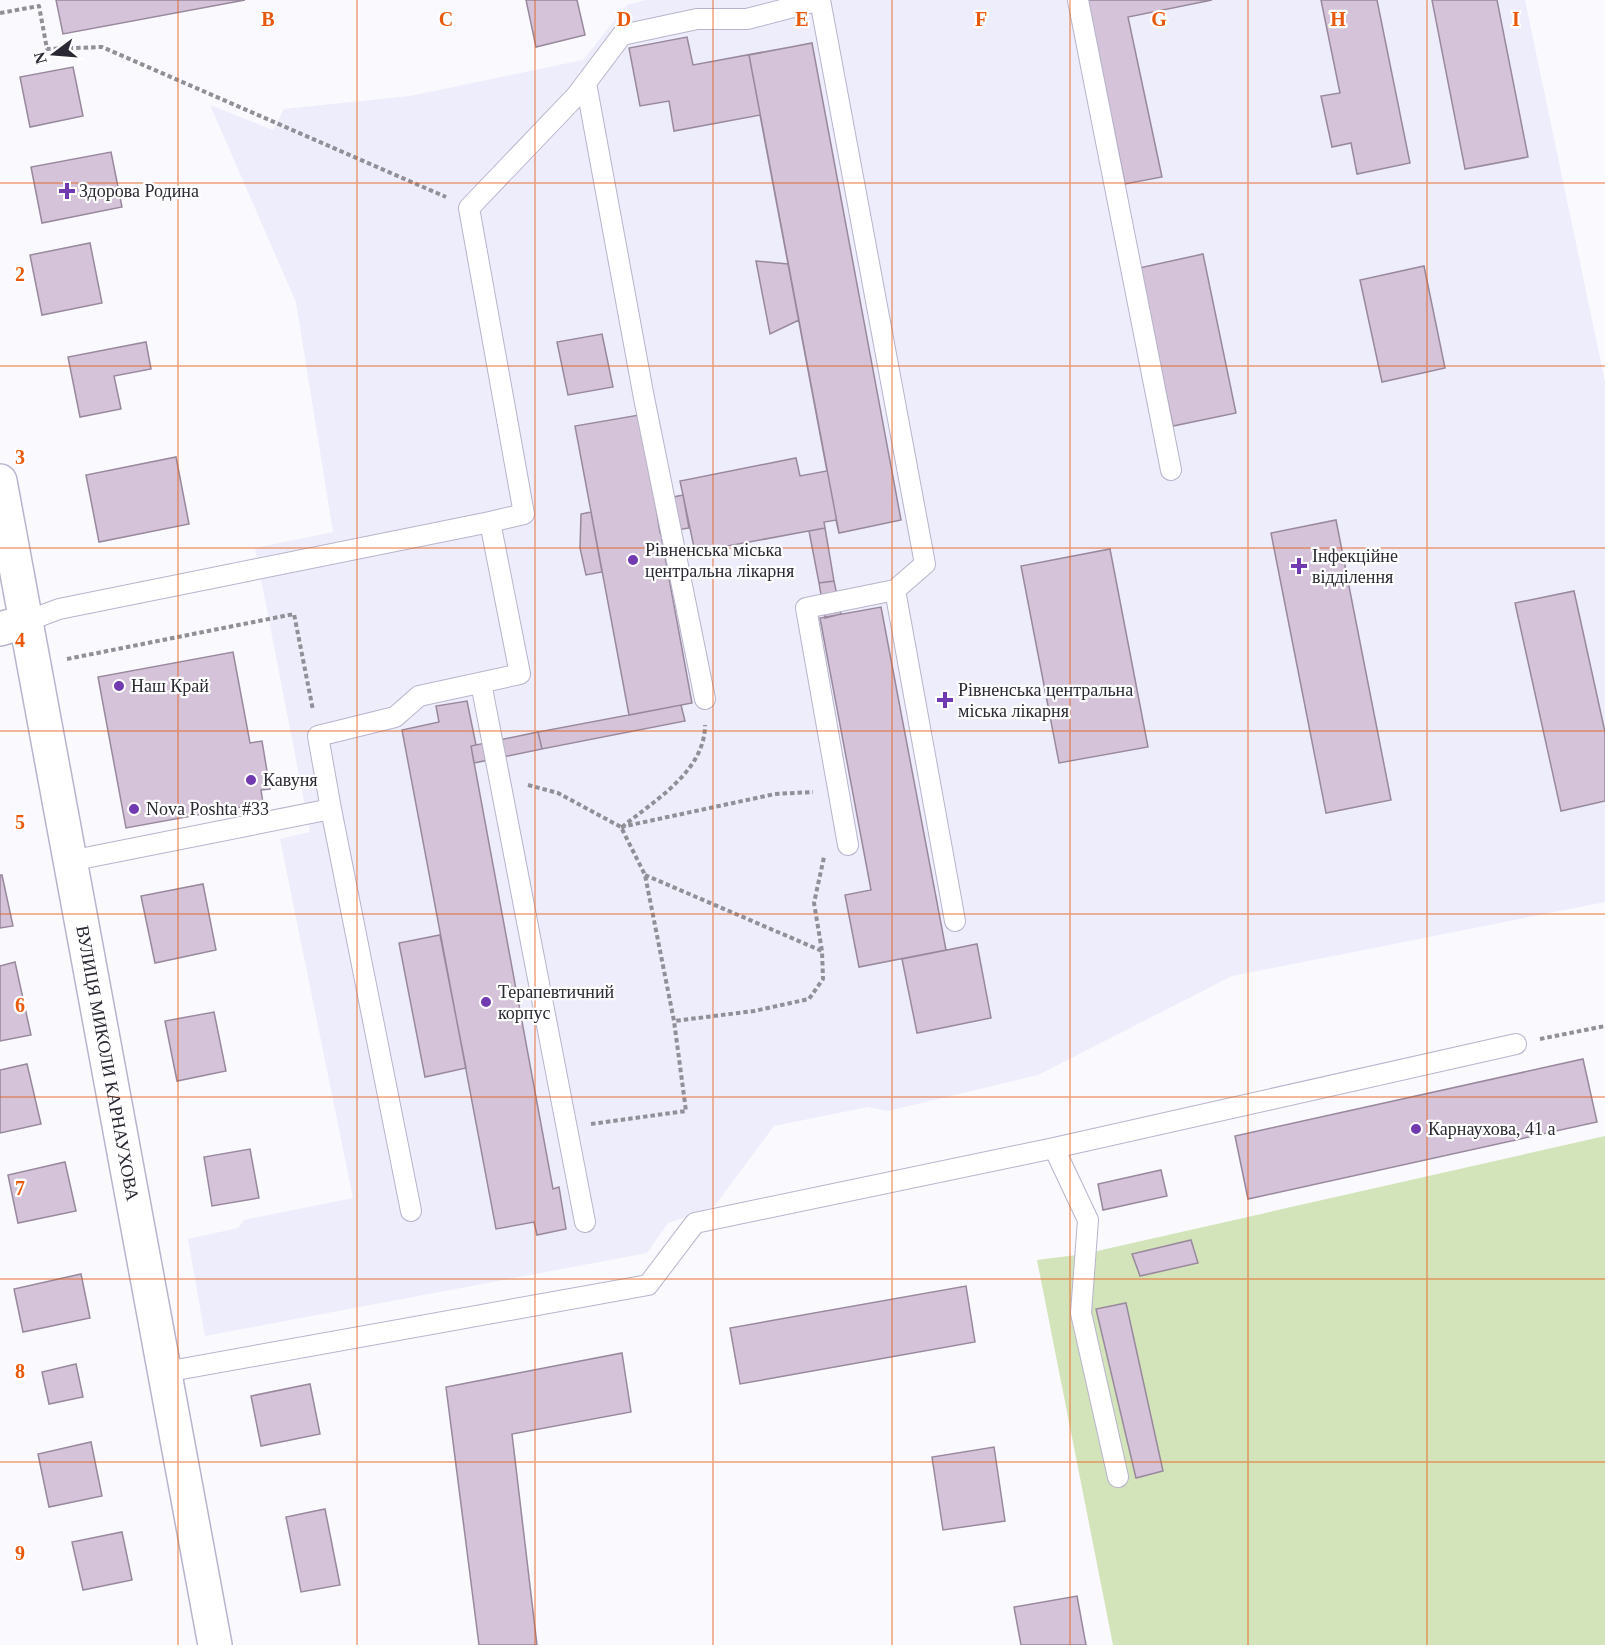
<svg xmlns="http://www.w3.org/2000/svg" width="1605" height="1645" font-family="'Times New Roman',serif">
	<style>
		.built { fill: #eeedfb }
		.green { fill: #d4e4ba }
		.building { fill: #d4c3d9; stroke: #99899d; stroke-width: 1.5 }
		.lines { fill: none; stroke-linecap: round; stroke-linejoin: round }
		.lane-casing { stroke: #b7b4cd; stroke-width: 22 }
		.street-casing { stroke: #b7b4cd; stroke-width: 36 }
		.secondary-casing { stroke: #b7b4cd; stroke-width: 36 }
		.path { stroke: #919098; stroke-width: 4; stroke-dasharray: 4.5 3; stroke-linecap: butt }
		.lane { stroke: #fff; stroke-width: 20 }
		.street { stroke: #fff; stroke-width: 33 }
		.secondary { stroke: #fff; stroke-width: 33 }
		.grid { fill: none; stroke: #e8590c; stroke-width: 1.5; stroke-opacity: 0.55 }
		.poi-dot { fill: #723ab1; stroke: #fff; stroke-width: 2 }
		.labels { text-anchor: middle; stroke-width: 4.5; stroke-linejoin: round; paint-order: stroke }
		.poi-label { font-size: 18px; fill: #2a2933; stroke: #fff; text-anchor: start }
		.street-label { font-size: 18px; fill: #2a2933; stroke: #fff }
		.grid-label { font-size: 20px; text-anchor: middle; font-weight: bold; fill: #e8590c; stroke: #fff; stroke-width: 4.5; stroke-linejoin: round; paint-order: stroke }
	</style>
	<rect width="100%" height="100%" fill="#f9f9fe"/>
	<path class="built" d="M646 0H1525L1605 382V902L1232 976 1038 1075 888 1111 868 1107 774 1126 713 1208 668 1223 647 1253 205 1336 188 1239 238 1228 244 1220 353 1198 280 839 310 832 255 548 333 532 296 302 210 105 273 130 284 109 410 96 583 60 627 5Z"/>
	<path class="green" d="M1605 1136V1645H1113L1037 1260 1084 1254Z"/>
	<path class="building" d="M56 0H245L63 34Z
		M526 0H577L585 35 536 47Z
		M1087 0H1212L1128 17 1162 177 1125 184Z
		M1321 0H1377L1410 163 1357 174 1351 143 1332 147 1321 96 1340 93Z
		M1432 0H1497L1528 157 1465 169Z
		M687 37 693 65 812 43 901 520 839 533 836 520 824 522 825 528 695 552 680 481 796 458 800 476 827 471 760 115 674 131 669 101 640 106 629 48Z
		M812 43 901 520 839 533 749 55Z
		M73 67 83 116 30 127 20 77Z
		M111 152 122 207 42 223 31 167Z
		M90 243 102 303 42 315 30 255Z
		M1203 254 1236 413 1173 426 1139 268Z
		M756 261 788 264 799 320 770 334Z
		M1424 266 1445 368 1382 382 1360 280Z
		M602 334 613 387 568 395 557 342Z
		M146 342 151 369 114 376 121 409 80 417 68 357Z
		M639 415 692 703 629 715 575 426Z
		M176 457 189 524 99 542 86 475Z
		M683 495 689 528 660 533 655 501Z
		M591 512 602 572 586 575 580 548 581 514Z
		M1336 520 1391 800 1326 813 1271 533Z
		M825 528 834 581 819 583 809 531Z
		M1110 549 1148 747 1059 763 1021 566Z
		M834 581 841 614 825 618 819 583Z
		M1574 591 1605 732V801L1561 811 1515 603Z
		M881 607 946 950 859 967 845 895 871 890 820 618Z
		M233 652 250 743 262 741 270 789 261 790 263 803 126 828 98 677Z
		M467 701 476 745 471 746 553 1189 559 1187 566 1229 537 1235 534 1222 496 1229 402 730 439 722 436 706Z
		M681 705 685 721 542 749 538 732Z
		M538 732 542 749 474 763 471 746Z
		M0 875H2L13 926 0 928Z
		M203 884 216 950 155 963 141 896Z
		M440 935 466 1068 425 1077 399 943Z
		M977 944 991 1018 917 1033 902 959Z
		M15 962 31 1035 0 1041V966Z
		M214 1012 226 1071 177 1081 165 1021Z
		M1583 1059 1597 1122 1248 1199 1235 1136Z
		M27 1064 41 1124 0 1133V1070Z
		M250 1149 259 1198 212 1206 204 1157Z
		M65 1162 76 1211 18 1223 8 1175Z
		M1161 1170 1167 1196 1103 1210 1098 1184Z
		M1191 1240 1198 1263 1140 1276 1132 1254Z
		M81 1274 90 1318 23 1332 14 1289Z
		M966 1286 975 1342 740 1384 730 1328Z
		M1126 1303 1163 1471 1136 1478 1096 1309Z
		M622 1353 631 1412 512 1434 537 1645H479L446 1387Z
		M76 1364 83 1397 49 1404 42 1372Z
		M310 1384 320 1434 261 1446 251 1396Z
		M91 1442 102 1496 49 1507 38 1454Z
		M994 1447 1005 1521 943 1530 932 1457Z
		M325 1509 340 1585 301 1592 286 1517Z
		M122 1532 132 1580 83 1590 72 1542Z
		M1077 1596 1086 1645H1021L1014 1607Z"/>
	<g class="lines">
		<g class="lane-casing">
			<path id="lane" d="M820 0 925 564 895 590 955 921
				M1078 0 1171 470
				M586 83 644 398 705 699
				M490 522 524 514 469 208 576 96 622 35 697 19H747L820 0
				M27 621 59 609 490 522 520 674 419 696 395 717 318 736 331 809 411 1211
				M481 683 585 1222
				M848 845 806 608 895 590
				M70 861 331 809
				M1054 1148 1088 1220 1081 1313 1118 1477
				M165 1372 648 1285 695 1223 1054 1148 1516 1044"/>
		</g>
		<g class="street-casing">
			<path id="street" d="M0 629 27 621"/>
		</g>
		<g class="secondary-casing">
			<g id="secondary">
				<path id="s1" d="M0 481 215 1645"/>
			</g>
		</g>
		<path class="path" d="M0 13 39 6 47 49 102 47 446 197
			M67 659 294 614 313 710
			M528 785 558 793 621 827 645 875 674 1021 754 1011 809 999 823 979 822 951 814 903 824 857
			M621 827 775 794 813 792
			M622 827C654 801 705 771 705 725
			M645 875 822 951
			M1540 1039 1605 1026
			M591 1124 686 1111 674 1021"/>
		<use href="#lane" class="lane"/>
		<use href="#street" class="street"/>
		<use href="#secondary" class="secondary"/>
	</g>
	<path class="grid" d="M178 0V1645M357 0V1645M535 0V1645M713 0V1645M892 0V1645M1070 0V1645M1248 0V1645M1427 0V1645M0 183H1605M0 366H1605M0 548H1605M0 731H1605M0 914H1605M0 1097H1605M0 1279H1605M0 1462H1605"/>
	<g class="poi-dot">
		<path d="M64 182h6v6h6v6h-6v6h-6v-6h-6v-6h6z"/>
		<circle cx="633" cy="560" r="6"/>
		<path d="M1296 557h6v6h6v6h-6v6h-6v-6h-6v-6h6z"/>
		<circle cx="119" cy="686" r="6"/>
		<path d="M942 691h6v6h6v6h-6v6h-6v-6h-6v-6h6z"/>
		<circle cx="251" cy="780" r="6"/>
		<circle cx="134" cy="809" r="6"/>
		<circle cx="486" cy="1002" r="6"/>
		<circle cx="1416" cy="1129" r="6"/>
	</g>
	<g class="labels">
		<g class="poi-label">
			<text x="79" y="197">Здорова Родина</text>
			<text x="645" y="556">Рівненська міська<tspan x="645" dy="21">центральна лікарня</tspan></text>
			<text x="1312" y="562">Інфекційне<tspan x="1312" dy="21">відділення</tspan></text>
			<text x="131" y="692">Наш Край</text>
			<text x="958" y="696">Рівненська центральна<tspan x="958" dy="21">міська лікарня</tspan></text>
			<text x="263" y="786">Кавуня</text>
			<text x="146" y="815">Nova Poshta #33</text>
			<text x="498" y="998">Терапевтичний<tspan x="498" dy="21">корпус</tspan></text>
			<text x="1428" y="1135">Карнаухова, 41 а</text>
		</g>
		<g class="street-label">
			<text dy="6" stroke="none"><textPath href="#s1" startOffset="592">ВУЛИЦЯ МИКОЛИ КАРНАУХОВА</textPath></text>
		</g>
	</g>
	<g class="grid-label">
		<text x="268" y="26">B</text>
		<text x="446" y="26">C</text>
		<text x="624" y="26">D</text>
		<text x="802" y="26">E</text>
		<text x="981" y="26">F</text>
		<text x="1159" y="26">G</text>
		<text x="1338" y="26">H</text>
		<text x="1516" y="26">I</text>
		<text x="20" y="281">2</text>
		<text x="20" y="464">3</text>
		<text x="20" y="647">4</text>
		<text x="20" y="829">5</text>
		<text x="20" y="1012">6</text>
		<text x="20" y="1195">7</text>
		<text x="20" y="1378">8</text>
		<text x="20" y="1560">9</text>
	</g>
	<g transform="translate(54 54) rotate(254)" stroke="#ffffff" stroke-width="4.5" paint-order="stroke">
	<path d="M0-4.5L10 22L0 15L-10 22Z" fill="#2a2933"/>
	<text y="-9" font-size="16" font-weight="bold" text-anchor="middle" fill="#2a2933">N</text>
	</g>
</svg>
